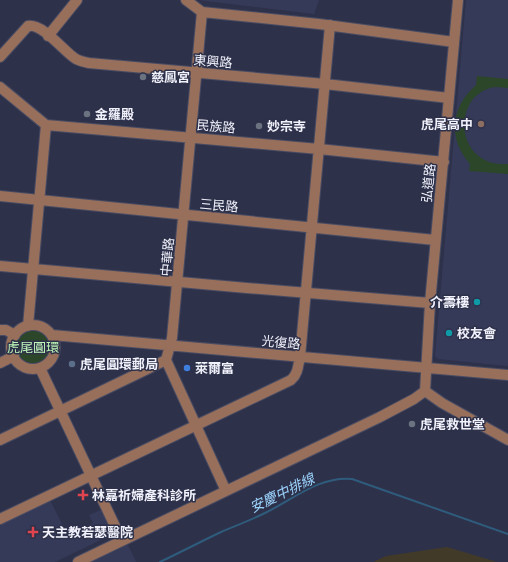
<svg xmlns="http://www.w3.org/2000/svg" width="508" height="562" font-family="'Source Sans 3','Noto Sans TC',sans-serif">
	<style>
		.industrial { fill: #423a29 }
		.built { fill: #363a59 }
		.green { fill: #2b4628 }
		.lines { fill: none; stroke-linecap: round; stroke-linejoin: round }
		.stream { stroke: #2f5c7c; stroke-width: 2 }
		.minor-casing { stroke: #494c63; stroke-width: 12 }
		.minor { stroke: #976f5b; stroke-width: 10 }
		.worship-dot { fill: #6b7280; stroke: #2e314a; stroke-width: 1.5 }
		.education-dot { fill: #8d6e63; stroke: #2e314a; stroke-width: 1.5 }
		.culture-dot { fill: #0f9aa8; stroke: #2e314a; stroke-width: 1.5 }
		.service-dot { fill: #5c6f8a; stroke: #2e314a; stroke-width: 1.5 }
		.shop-dot { fill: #3f7fe0; stroke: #2e314a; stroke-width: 1.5 }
		.health-dot { fill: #e0444e; stroke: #2e314a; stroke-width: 1.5 }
		.labels { text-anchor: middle; stroke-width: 3; stroke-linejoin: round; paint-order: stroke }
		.street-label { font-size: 13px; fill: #f1f2fc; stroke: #2e314a }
		.poi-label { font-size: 13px; font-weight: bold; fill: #f1f2fc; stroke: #2e314a; text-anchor: start }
		.park-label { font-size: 13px; fill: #bef6b7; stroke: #2e314a }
		.water-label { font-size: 14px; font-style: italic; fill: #9bd2fc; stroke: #2e314a }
	</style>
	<rect width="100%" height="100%" fill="#2e314a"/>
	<path class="industrial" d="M447 547 497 562H373L386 556Z"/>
	<path class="built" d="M198 0H319L314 14Z
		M466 0H508V366L438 359 435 356Z
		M50 500 67 534 93 523 89 515 103 509 113 529 111 535 55 562H0V523Z
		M128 545 136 562H90Z"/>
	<path class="green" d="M477 76 508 79V88C504 88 500 87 496 87 458 91 453 147 487 161 493 164 501 164 508 164V174L469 171 470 164C447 138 451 107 476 85Z
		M17 347a16 16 0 1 1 32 0a16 16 0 1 1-32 0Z"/>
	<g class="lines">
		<path class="stream" d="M160 562C181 552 200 542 221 532 235 526 251 520 265 513 294 499 319 476 352 479L508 534"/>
		<g class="minor-casing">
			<path id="minor" d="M186 0 202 12 319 24 454 42
				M202 12 172 338 166 360 226 491
				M48 36 77 0
				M0 57 28 26C43 23 64 52 76 59 80 61 84 62 89 63L325 84 449 98
				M0 87 46 125 319 149 444 162
				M0 196 435 240
				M0 266 247 288 430 303
				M11 347a22 22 0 1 1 44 0a22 22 0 1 1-44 0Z
				M28 326 46 125
				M0 330H6L15 335
				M52 335 508 375
				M0 363 14 356
				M40 368 122 541
				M425 391 442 403 508 440
				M0 440 166 360
				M0 519 291 380C298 374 298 366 300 357L330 25
				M78 562 380 417 414 399 425 391 430 303 458 0"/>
		</g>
		<use href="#minor" class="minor"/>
	</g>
	<g class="worship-dot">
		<circle cx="143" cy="77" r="4"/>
		<circle cx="87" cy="114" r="4"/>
		<circle cx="259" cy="126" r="4"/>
		<circle cx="412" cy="424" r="4"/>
	</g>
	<circle class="education-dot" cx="481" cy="124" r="4"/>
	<g class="culture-dot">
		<circle cx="477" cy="302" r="4"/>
		<circle cx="449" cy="333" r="4"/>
	</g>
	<circle class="service-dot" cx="72" cy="364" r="4"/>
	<circle class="shop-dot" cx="187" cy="368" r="4"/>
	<g class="health-dot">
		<path d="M81 489h4v4h4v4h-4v4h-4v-4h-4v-4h4z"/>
		<path d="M31 526h4v4h4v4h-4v4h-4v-4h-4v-4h4z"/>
	</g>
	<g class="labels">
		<g class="street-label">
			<text transform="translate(213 61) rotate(5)" y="5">東興路</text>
			<text transform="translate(216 126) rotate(5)" y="5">民族路</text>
			<text transform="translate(428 183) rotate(-84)" y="5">弘道路</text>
			<text transform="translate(219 205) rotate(5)" y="5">三民路</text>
			<text transform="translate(167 257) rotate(-85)" y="5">中華路</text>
			<text transform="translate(281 342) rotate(5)" y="5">光復路</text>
		</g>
		<g class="poi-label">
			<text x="151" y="82">慈鳳宮</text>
			<text x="95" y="119">金羅殿</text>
			<text x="473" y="129" text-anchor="end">虎尾高中</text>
			<text x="267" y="131">妙宗寺</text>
			<text x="469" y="307" text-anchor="end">介壽樓</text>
			<text x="457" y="338">校友會</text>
			<text x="80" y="369">虎尾圓環郵局</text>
			<text x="195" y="373">萊爾富</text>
			<text x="420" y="429">虎尾救世堂</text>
			<text x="92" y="500">林嘉祈婦產科診所</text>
			<text x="42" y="537">天主教若瑟醫院</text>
		</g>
		<g class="park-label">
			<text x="33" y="352">虎尾圓環</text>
		</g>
		<g class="water-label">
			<text transform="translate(282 493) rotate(-26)" y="5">安慶中排線</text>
		</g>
	</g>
</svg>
